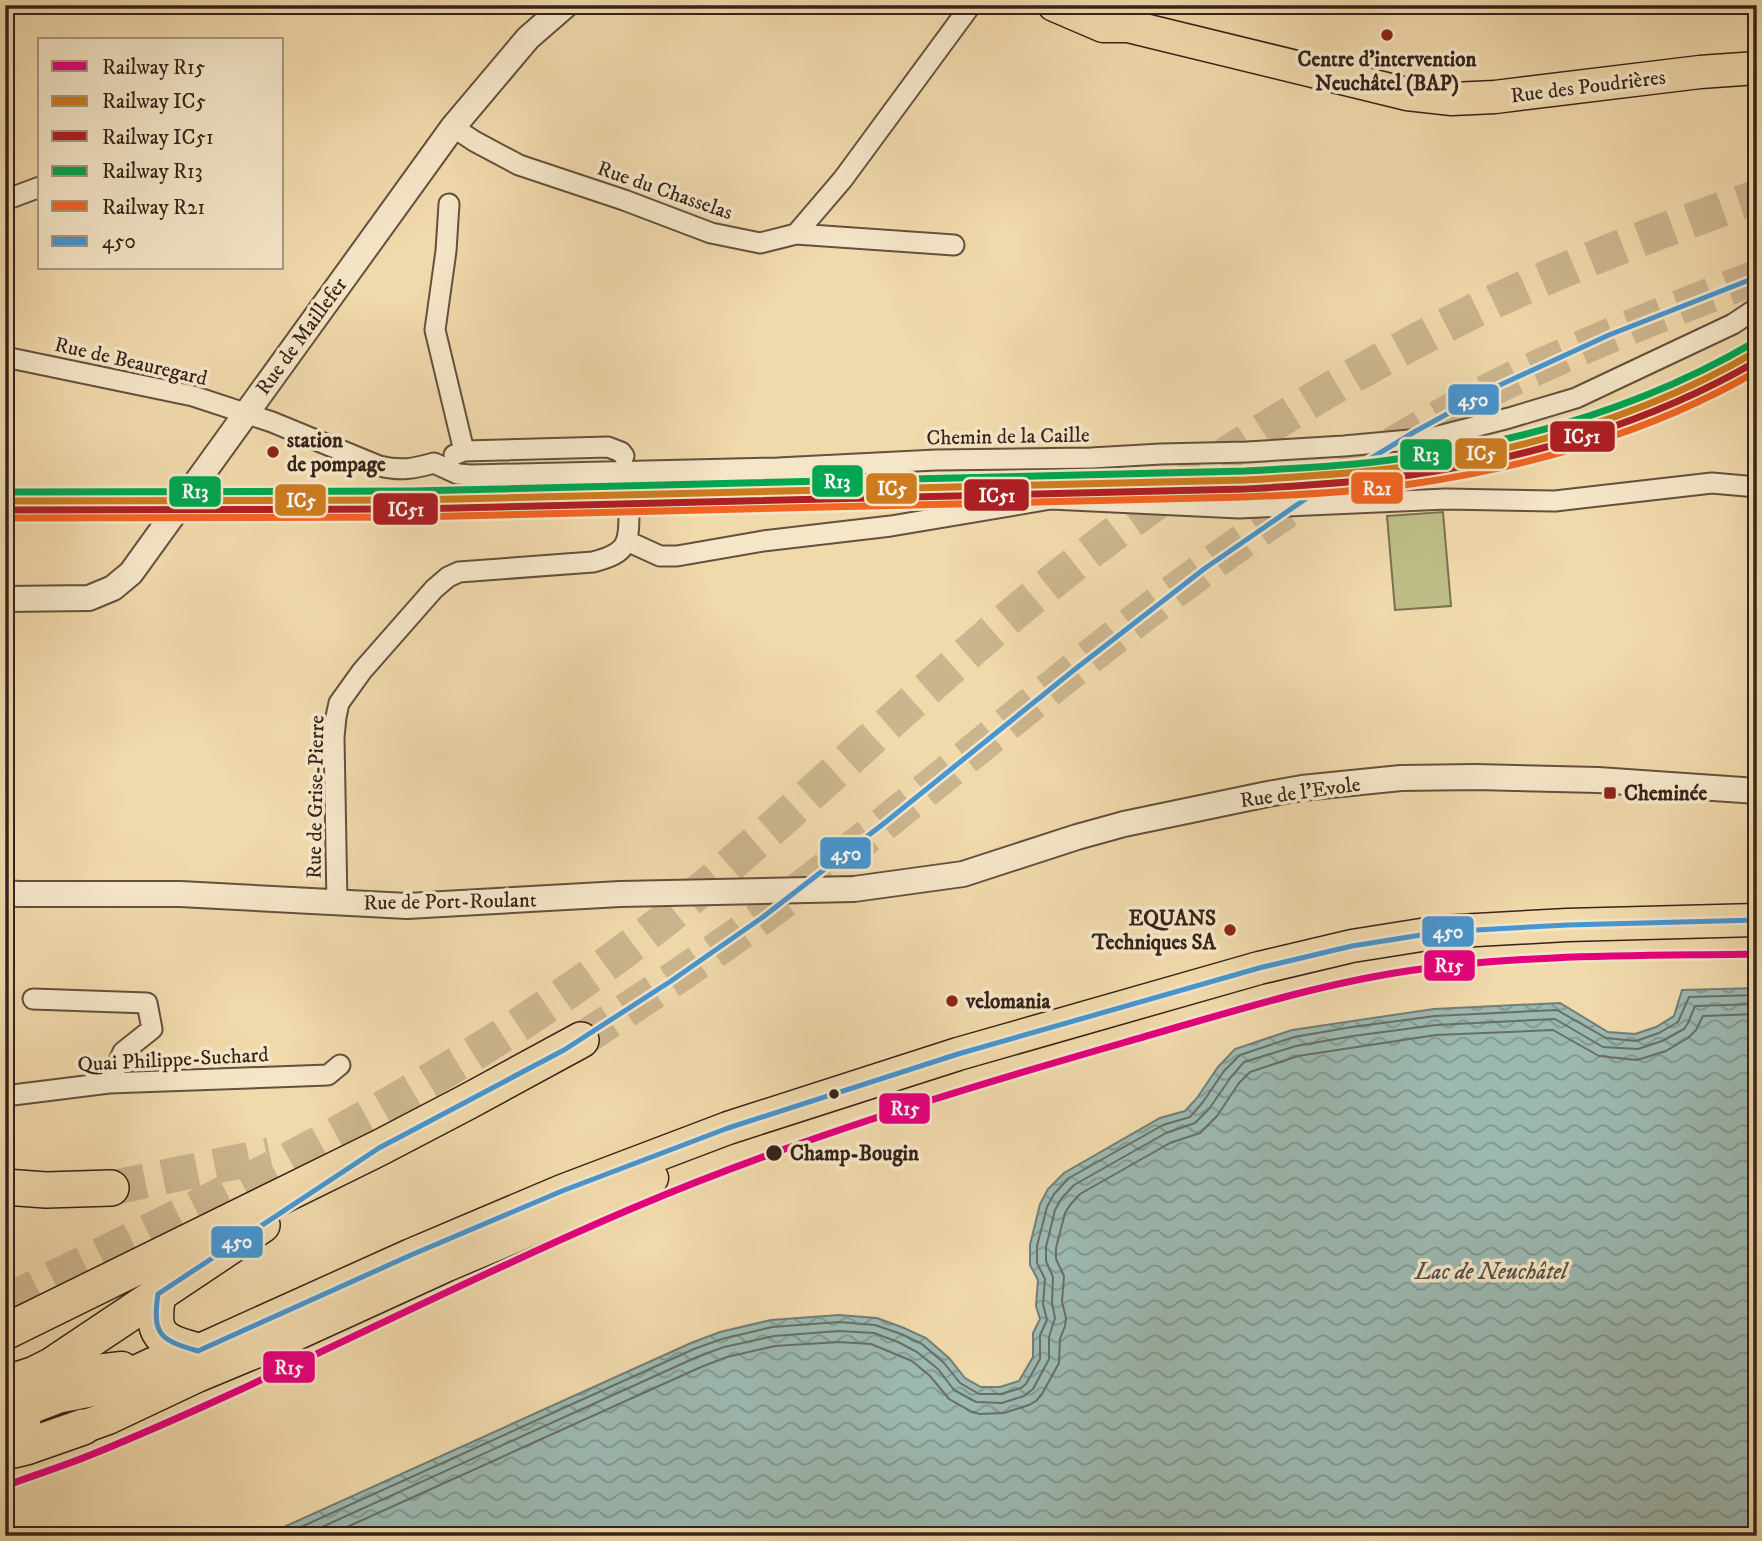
<svg xmlns="http://www.w3.org/2000/svg" width="1762" height="1541" font-family="'IM FELL DW Pica',serif">
	<style>
		.garden { fill: #bebe86; stroke: #7a7050; stroke-width: 2 }
		.water { fill: url(#water-waves); stroke: #737d75; stroke-width: 2 }
		.lines { fill: none; stroke-linecap: round; stroke-linejoin: round }
		.shore { stroke: #686e66; stroke-width: 2 }
		.minor-tunnel { stroke: #cbb58e; stroke-width: 19; stroke-dasharray: 19 10; stroke-linecap: butt }
		.motorway-tunnel { stroke: #cbb58e; stroke-width: 35; stroke-dasharray: 35 18; stroke-linecap: butt }
		.minor-casing { stroke: #64503e; stroke-width: 23 }
		.tertiary-casing { stroke: #64503e; stroke-width: 28 }
		.primary-casing { stroke: #35231a; stroke-width: 35 }
		.motorway-casing { stroke: #35231a; stroke-width: 38 }
		.minor { stroke: #f5e6c8; stroke-width: 19 }
		.tertiary { stroke: #f5e6c8; stroke-width: 24 }
		.primary { stroke: #f0d9ab; stroke-width: 32 }
		.motorway { stroke: #f0d9ab; stroke-width: 35 }
		.bus-1-casing { stroke: #f5e6c8; stroke-width: 10 }
		.bus-1 { stroke: #4696d2; stroke-width: 5 }
		.rail-1-casing { stroke: #f5e6c8; stroke-width: 12 }
		.rail-2-casing { stroke: #f5e6c8; stroke-width: 12 }
		.rail-3-casing { stroke: #f5e6c8; stroke-width: 12 }
		.rail-4-casing { stroke: #f5e6c8; stroke-width: 12 }
		.rail-5-casing { stroke: #f5e6c8; stroke-width: 12 }
		.rail-1 { stroke: #e5007d; stroke-width: 7 }
		.rail-2 { stroke: #cc7c1f; stroke-width: 7 }
		.rail-3 { stroke: #ad1f23; stroke-width: 7 }
		.rail-4 { stroke: #00a651; stroke-width: 7 }
		.rail-5 { stroke: #f26522; stroke-width: 7 }
		.poi-dot { fill: #8f2418; stroke: #f5e6c8; stroke-width: 2.5 }
		.bus-dot { fill: #35231a; stroke: #f5e6c8; stroke-width: 2.5 }
		.labels { text-anchor: middle; stroke-width: 7; stroke-linejoin: round; paint-order: stroke }
		.poi-label { font-size: 21px; font-weight: bold; fill: #35231a; stroke: #f5e6c8; text-anchor: start }
		.street-label { font-size: 21px; fill: #35231a; stroke: #f5e6c8 }
		.stop-label { font-size: 21px; font-weight: bold; fill: #35231a; stroke: #f5e6c8; text-anchor: start }
		.water-label { font-size: 23px; font-style: italic; fill: #545047; stroke: #f5e6c8 }
		.line-badge { stroke: #f5e6c8; stroke-width: 2.5 }
		.badge-label { font-size: 19px; text-anchor: middle; font-weight: bold; fill: #fff }
	</style>
	<defs>
		<pattern id="water-waves" width="16" height="10" patternUnits="userSpaceOnUse" patternTransform="scale(1.75)"><rect width="16" height="10" fill="#9cb9b1"/><path d="M0 5q4-4 8 0t8 0" fill="none" stroke="#80968f"/></pattern>
	</defs>
	<rect width="100%" height="100%" fill="#f0d9ab"/>
	<filter id="stains"><feTurbulence type="fractalNoise" baseFrequency=".00286" numOctaves="4"/><feColorMatrix values="0 0 0 0 .2 0 0 0 0 .09 0 0 0 0 .02 0 0 0 .5 -.17"/></filter>
	<radialGradient id="worn" r=".72"><stop offset=".6" stop-color="#630" stop-opacity="0"/><stop offset="1" stop-color="#630" stop-opacity=".3"/></radialGradient>
	<path class="garden" d="M1443 512 1451 606 1395 610 1387 516Z"/>
	<path class="water" d="M1757 988V1536H264L691 1343 720 1332 771 1320 839 1315 877 1318 904 1328 926 1338 949 1358 965 1378 981 1387H1000L1019 1381 1033 1357V1333L1040 1319 1036 1306 1038 1280 1030 1265V1245L1040 1204 1048 1189 1064 1173 1160 1118 1185 1111 1197 1098 1218 1067 1235 1049 1292 1030 1434 1009 1560 1003 1608 1032 1635 1034 1656 1027 1674 1016 1682 990Z"/>
	<g class="lines">
		<path class="shore" d="M281 1536 694 1349 722 1339 772 1327 839 1322 875 1325 901 1334 922 1344 944 1363 960 1383 979 1394H1001L1021 1388 1026 1384 1040 1359V1335L1047 1320 1043 1304 1045 1279 1037 1263V1246L1047 1207 1054 1194 1069 1178 1163 1125 1190 1117 1203 1102 1224 1071 1240 1055 1294 1037 1352 1027 1435 1016 1557 1010 1606 1038 1636 1041 1659 1033 1678 1022 1689 997 1757 995
			M302 1536 697 1357 724 1347 774 1336 839 1331 874 1333 898 1342 917 1352 938 1369 954 1390 976 1402 1002 1403 1024 1396 1033 1389 1049 1359V1337L1055 1318 1052 1303 1053 1277 1046 1261V1247L1055 1210 1061 1199 1074 1185 1166 1133 1195 1123 1209 1109 1231 1077 1244 1062 1296 1046 1353 1036 1436 1025 1555 1019 1603 1047 1638 1049 1662 1041 1684 1029 1688 1023 1695 1006 1757 1004
			M327 1536 701 1367 727 1357 775 1346 839 1342 871 1344 912 1361 930 1376 949 1399 972 1412 980 1414 1004 1413 1029 1405 1036 1401 1042 1394 1059 1363 1060 1339 1065 1326 1066 1318 1062 1302 1064 1276 1056 1259V1248L1065 1213 1070 1205 1080 1194 1170 1143 1200 1133 1217 1116 1239 1083 1250 1072 1298 1056 1436 1035 1553 1030 1599 1056 1637 1060 1666 1051 1688 1038 1696 1030 1703 1016 1757 1014"/>
		<path class="minor-tunnel" d="M624 457 629 508"/>
		<path class="motorway-tunnel" d="M581 1040C642 1000 704 960 762 917 804 886 845 854 886 822 1028 709 1165 588 1319 490 1378 453 1439 415 1502 384 1585 344 1671 310 1757 277
			M111 1188 270 1155
			M5 1302C221 1196 440 1091 632 945 683 907 730 865 777 824 855 754 932 683 1012 615 1151 498 1303 397 1466 315 1559 269 1658 231 1757 197"/>
		<g class="minor-casing">
			<path id="minor" d="M453 127 474 141 519 165 624 200 711 233 760 243 796 234 843 179 971 5
				M5 200 40 187
				M449 204 446 251 435 330 464 451
				M796 234 954 245
				M5 357 193 396 272 422 379 466C401 471 413 469 434 463L458 474 471 475 778 468 936 460 1091 458 1161 454 1247 452 1344 446 1431 438 1509 418 1576 398 1733 324 1757 308
				M454 455 464 451 608 447 621 452 624 456
				M627 541 660 556H677L763 541 891 526 1051 499 1239 508 1446 499 1555 501 1712 483 1757 487
				M337 903 334 737 336 717 339 703 362 671 434 589 448 577 459 572 593 562C629 553 629 543 629 508
				M33 999 147 1003 152 1029 123 1052 109 1083
				M5 1096 109 1083 328 1075 340 1065"/>
		</g>
		<g class="tertiary-casing">
			<path id="tertiary" d="M5 599 89 598 113 588 131 573 453 127 528 38 566 5
				M5 893 19 894H180L407 906 620 894 854 889 963 874 1077 837 1124 824 1268 794 1302 788 1401 778 1476 777 1598 780 1757 791"/>
		</g>
		<g class="primary-casing">
			<path id="primary" d="M1054 5 1103 26H1128L1407 94 1452 99 1495 97 1700 72 1757 68
				M173 1359 198 1351 411 1255 562 1191 728 1128 958 1054 1259 968 1352 946 1440 932 1567 925 1757 920
				M27 1379 122 1368
				M83 1427 108 1418 197 1376 274 1344 447 1265 652 1178"/>
		</g>
		<g class="motorway-casing">
			<path id="motorway" d="M5 1187 46 1190 111 1188
				M158 1294C151 1335 159 1341 198 1351
				M5 1332 379 1148 467 1102 581 1040
				M25 1408 59 1395 95 1388 120 1381 154 1365
				M5 1445C27 1428 31 1402 11 1382L35 1374 51 1366 262 1225
				M5 1452 26 1447 83 1427"/>
		</g>
		<use href="#minor" class="minor"/>
		<use href="#tertiary" class="tertiary"/>
		<use href="#primary" class="primary"/>
		<use href="#motorway" class="motorway"/>
		<g class="bus-1-casing">
			<path id="bus-1" d="M1757 277 1609 335 1500 385 1416 431 1317 491 1204 569 1074 670 887 821 763 917 671 981 564 1050 379 1148 158 1294C152 1335 160 1340 198 1351L411 1255 562 1191 728 1128 958 1054 1259 968 1352 946 1440 932 1567 925 1757 920"/>
		</g>
		<use href="#bus-1" class="bus-1"/>
		<g class="rail-1-casing">
			<path id="rail-1" d="M5 1486C34 1475 64 1466 93 1454 276 1379 451 1285 633 1208 793 1140 959 1090 1126 1042 1221 1015 1316 984 1414 970 1527 954 1643 956 1757 954"/>
		</g>
		<g class="rail-2-casing">
			<path id="rail-2" d="M5 501 413 500 1245 480C1298 477 1352 474 1404 467 1526 450 1650 414 1757 351"/>
		</g>
		<g class="rail-3-casing">
			<path id="rail-3" d="M5 510 413 509 1245 489C1298 486 1352 483 1404 476 1526 459 1651 423 1757 361"/>
		</g>
		<g class="rail-4-casing">
			<path id="rail-4" d="M5 492 413 491 1245 471C1298 468 1352 466 1404 458 1525 441 1647 405 1753 343"/>
		</g>
		<g class="rail-5-casing">
			<path id="rail-5" d="M5 518 413 517 1245 497C1298 495 1352 492 1404 485 1523 469 1653 432 1757 371"/>
		</g>
		<use href="#rail-1" class="rail-1"/>
		<use href="#rail-2" class="rail-2"/>
		<use href="#rail-3" class="rail-3"/>
		<use href="#rail-4" class="rail-4"/>
		<use href="#rail-5" class="rail-5"/>
	</g>
	<g class="poi-dot">
		<circle cx="1387" cy="35" r="7"/>
		<circle cx="273" cy="452" r="7"/>
		<rect x="1603" y="786" width="14" height="14" rx="3.5"/>
		<circle cx="1230" cy="930" r="7"/>
		<circle cx="952" cy="1001" r="7"/>
	</g>
	<g class="bus-dot">
		<circle cx="834" cy="1094" r="6"/>
		<circle cx="774" cy="1153" r="9"/>
	</g>
	<g class="labels">
		<g class="poi-label">
			<text x="1387" y="66" text-anchor="middle">Centre d'intervention<tspan x="1387" dy="24">Neuchâtel (BAP)</tspan></text>
			<text x="287" y="447">station<tspan x="287" dy="24">de pompage</tspan></text>
			<text x="1624" y="800">Cheminée</text>
			<text x="1216" y="925" text-anchor="end">EQUANS<tspan x="1216" dy="24">Techniques SA</tspan></text>
			<text x="966" y="1008">velomania</text>
		</g>
		<g class="street-label">
			<text transform="translate(1588 86) rotate(-7)" y="7">Rue des Poudrières</text>
			<text transform="translate(665 190) rotate(19)" y="7">Rue du Chasselas</text>
			<text transform="translate(301 336) rotate(-54)" y="7">Rue de Maillefer</text>
			<text transform="translate(131 361) rotate(13)" y="7">Rue de Beauregard</text>
			<text transform="translate(1008 436) rotate(-1)" y="7">Chemin de la Caille</text>
			<text transform="translate(1300 792) rotate(-8)" y="7">Rue de l'Evole</text>
			<text transform="translate(315 797) rotate(-89)" y="7">Rue de Grise-Pierre</text>
			<text transform="translate(450 901) rotate(-1)" y="7">Rue de Port-Roulant</text>
			<text transform="translate(173 1059) rotate(-3)" y="7">Quai Philippe-Suchard</text>
		</g>
		<g class="stop-label">
			<text x="790" y="1160">Champ-Bougin</text>
		</g>
		<g class="water-label">
			<text x="1491" y="1279">Lac de Neuchâtel</text>
		</g>
	</g>
	<g class="line-badge">
		<rect x="1447" y="383" width="53" height="33" rx="7" fill="#4696d2"/>
		<rect x="1549" y="420" width="67" height="33" rx="7" fill="#ad1f23"/>
		<rect x="1454" y="437" width="54" height="33" rx="7" fill="#cc7c1f"/>
		<rect x="1399" y="438" width="54" height="33" rx="7" fill="#00a651"/>
		<rect x="811" y="464" width="53" height="34" rx="7" fill="#00a651"/>
		<rect x="1350" y="471" width="54" height="34" rx="7" fill="#f26522"/>
		<rect x="865" y="472" width="53" height="33" rx="7" fill="#cc7c1f"/>
		<rect x="168" y="475" width="54" height="33" rx="7" fill="#00a651"/>
		<rect x="963" y="478" width="67" height="34" rx="7" fill="#ad1f23"/>
		<rect x="274" y="483" width="53" height="34" rx="7" fill="#cc7c1f"/>
		<rect x="372" y="492" width="67" height="34" rx="7" fill="#ad1f23"/>
		<rect x="819" y="836" width="53" height="34" rx="7" fill="#4696d2"/>
		<rect x="1421" y="915" width="54" height="33" rx="7" fill="#4696d2"/>
		<rect x="1423" y="949" width="53" height="33" rx="7" fill="#e5007d"/>
		<rect x="878" y="1092" width="53" height="33" rx="7" fill="#e5007d"/>
		<rect x="210" y="1225" width="54" height="34" rx="7" fill="#4696d2"/>
		<rect x="262" y="1350" width="54" height="34" rx="7" fill="#e5007d"/>
	</g>
	<g class="badge-label">
		<text x="1473" y="406">450</text>
		<text x="1582" y="443">IC51</text>
		<text x="1481" y="460">IC5</text>
		<text x="1426" y="461">R13</text>
		<text x="837" y="488">R13</text>
		<text x="1377" y="495">R21</text>
		<text x="892" y="495">IC5</text>
		<text x="195" y="498">R13</text>
		<text x="997" y="502">IC51</text>
		<text x="301" y="507">IC5</text>
		<text x="406" y="516">IC51</text>
		<text x="846" y="860">450</text>
		<text x="1448" y="938">450</text>
		<text x="1449" y="972">R15</text>
		<text x="905" y="1115">R15</text>
		<text x="237" y="1248">450</text>
		<text x="289" y="1374">R15</text>
	</g>
	<rect width="1762" height="1541" fill="none" stroke="#f0d9ab" stroke-width="28"/>
	<rect x="7" y="7" width="1748" height="1527" fill="none" stroke="#35231a" stroke-width="3.5"/>
	<rect x="14" y="14" width="1734" height="1513" fill="none" stroke="#35231a" stroke-width="2"/>
	<rect x="38" y="38" width="245" height="231" fill="#f5e6c8" stroke="#a89882" stroke-width="2"/>
	<rect x="52" y="61" width="35" height="10" fill="#e5007d" stroke="#a89882" stroke-width="2"/>
	<text x="102" y="74" font-size="21" fill="#35231a">Railway R15</text>
	<rect x="52" y="96" width="35" height="10" fill="#cc7c1f" stroke="#a89882" stroke-width="2"/>
	<text x="102" y="108" font-size="21" fill="#35231a">Railway IC5</text>
	<rect x="52" y="131" width="35" height="10" fill="#ad1f23" stroke="#a89882" stroke-width="2"/>
	<text x="102" y="144" font-size="21" fill="#35231a">Railway IC51</text>
	<rect x="52" y="166" width="35" height="10" fill="#00a651" stroke="#a89882" stroke-width="2"/>
	<text x="102" y="178" font-size="21" fill="#35231a">Railway R13</text>
	<rect x="52" y="201" width="35" height="10" fill="#f26522" stroke="#a89882" stroke-width="2"/>
	<text x="102" y="214" font-size="21" fill="#35231a">Railway R21</text>
	<rect x="52" y="236" width="35" height="10" fill="#4696d2" stroke="#a89882" stroke-width="2"/>
	<text x="102" y="248" font-size="21" fill="#35231a">450</text>
	<rect width="100%" height="100%" filter="url(#stains)"/>
	<rect width="100%" height="100%" fill="url(#worn)"/>
</svg>
